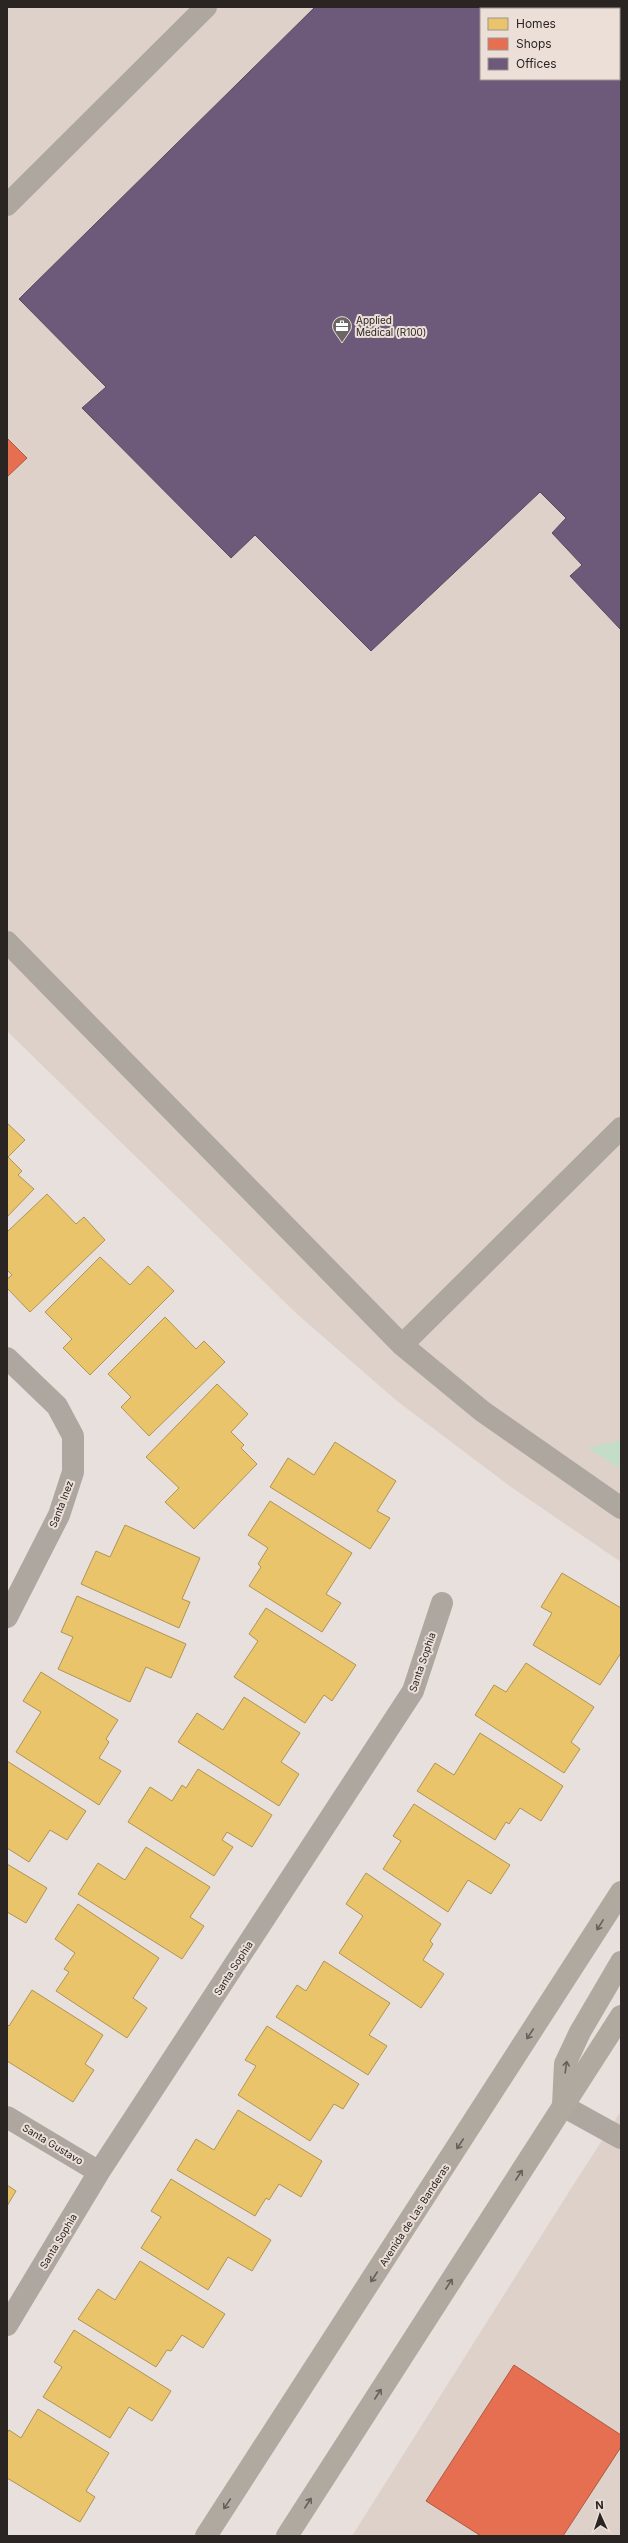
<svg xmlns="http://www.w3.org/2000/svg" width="628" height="2543" font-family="Inter,sans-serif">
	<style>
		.built { fill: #ded1c9; fill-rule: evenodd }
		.green { fill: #c4ddc9 }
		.homes { fill: #e9c46a; stroke: #b09455 }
		.shops { fill: #e76f51; stroke: #ae5943 }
		.offices { fill: #6d597a; stroke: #594960; fill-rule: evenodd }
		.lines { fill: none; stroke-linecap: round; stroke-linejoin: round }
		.minor { stroke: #ada7a0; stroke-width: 22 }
		.major { stroke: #b0a9a0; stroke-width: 22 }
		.oneway { stroke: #66605b }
		.labels { text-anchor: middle; stroke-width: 4; stroke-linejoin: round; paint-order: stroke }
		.poi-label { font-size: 10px; fill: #2a2523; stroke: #ebdfd8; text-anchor: start }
		.street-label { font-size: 10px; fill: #2a2523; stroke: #ebdfd8 }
	</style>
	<rect width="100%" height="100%" fill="#e7e0dc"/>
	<path class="built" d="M7 7H621V1562L511 1487 397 1401 297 1314 7 1031ZM481 9H619V79H481Z
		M621 2111V2536H352L572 2187Z"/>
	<path class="green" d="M621 1440V1469L588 1448Z"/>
	<path class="homes" d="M7 1123 25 1140 8 1157 22 1171 18 1175 34 1189 7 1217Z
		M47 1194 76 1224 84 1217 105 1240 30 1312 7 1288V1279L12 1275 7 1270V1232Z
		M100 1257 130 1285 148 1266 174 1291 90 1375 63 1348 72 1339 45 1312Z
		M165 1317 196 1349 204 1341 225 1362 149 1436 121 1407 131 1397 108 1374Z
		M217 1384 248 1414 231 1432 244 1445 241 1448 257 1464 194 1529 165 1502 179 1488 146 1457Z
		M335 1442 396 1481 377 1511 390 1518 370 1549 270 1487 288 1458 314 1475Z
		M270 1501 352 1553 326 1594 341 1603 322 1632 249 1586 261 1567 258 1564 268 1548 248 1535Z
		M125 1525 200 1558 182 1599 190 1602 179 1628 81 1584 96 1551 110 1557Z
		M562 1573 621 1608V1653L600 1685 533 1645 552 1613 541 1607Z
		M77 1596 186 1644 171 1678 146 1667 130 1702 58 1669 73 1637 61 1632Z
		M266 1608 356 1665 332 1701 324 1695 305 1723 234 1677 258 1641 249 1634Z
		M526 1663 594 1707 571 1742 580 1749 564 1773 475 1715 494 1685 506 1692Z
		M41 1672 118 1720 106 1739 109 1742 99 1758 121 1771 99 1805 16 1752 41 1712 23 1701Z
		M244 1697 300 1733 281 1762 299 1774 279 1806 178 1742 197 1713 223 1730Z
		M480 1733 563 1786 541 1821 520 1808 509 1824 506 1822 495 1840 417 1791 435 1763 454 1775Z
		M7 1761 86 1811 67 1840 50 1830 29 1862 7 1848Z
		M198 1769 272 1815 252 1847 227 1832 222 1840 233 1847 214 1876 128 1822 150 1787 172 1801 182 1785 186 1788Z
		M414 1804 510 1865 491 1894 468 1880 448 1912 383 1869 401 1841 393 1836Z
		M146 1847 210 1887 190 1917 204 1926 182 1959 78 1894 98 1863 125 1880Z
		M7 1864 47 1888 26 1923 7 1912Z
		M366 1873 441 1924 430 1941 433 1944 423 1960 444 1974 421 2008 339 1953 363 1916 346 1904Z
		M78 1904 159 1958 133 1998 147 2008 127 2038 56 1991 69 1972 64 1969 75 1953 55 1939Z
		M324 1961 390 2003 369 2035 387 2046 368 2075 276 2017 297 1985 306 1991Z
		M32 1990 103 2035 85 2064 94 2070 73 2102 7 2061V2024L9 2026Z
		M267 2026 359 2084 343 2109 334 2104 310 2141 238 2095 256 2066 245 2060Z
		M238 2110 322 2161 301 2197 279 2184 269 2200 266 2198 255 2216 177 2170 196 2139 214 2150Z
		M171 2179 271 2240 252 2271 228 2257 208 2290 141 2248 161 2217 151 2211Z
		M7 2185 16 2191 7 2206Z
		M140 2261 225 2314 203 2348 182 2335 171 2351 167 2350 156 2367 78 2319 98 2289 115 2300Z
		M74 2330 171 2391 152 2421 129 2407 110 2438 43 2397 62 2367 54 2362Z
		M38 2409 109 2453 86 2491 95 2497 80 2522 7 2478V2433L9 2430 21 2438Z"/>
	<path class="shops" d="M7 438 27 458 7 477Z
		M514 2365 621 2435V2447L563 2536H481L426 2501Z"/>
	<path class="offices" d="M315 7H621V630L570 576 582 565 552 533 566 518 540 492 371 651 255 535 231 558 82 408 106 387 19 299ZM481 9H619V79H481Z"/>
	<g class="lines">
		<path class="minor" d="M7 205 206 7
			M7 942 402 1345 482 1411 621 1508
			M402 1345 621 1128
			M7 1358 57 1406 73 1436V1472L59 1515 7 1617
			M563 2106 621 2138
			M7 2117 99 2172
			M7 2325 99 2172 413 1691 442 1603"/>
		<path class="major" d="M563 2105 565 2064 580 2032 621 1962
			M206 2536 621 1892
			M287 2536 621 2016"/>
	</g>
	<defs><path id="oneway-shaft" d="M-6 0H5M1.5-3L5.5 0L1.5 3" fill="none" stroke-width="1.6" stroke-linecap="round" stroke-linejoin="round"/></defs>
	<g class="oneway">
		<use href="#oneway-shaft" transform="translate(600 1925) rotate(122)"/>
		<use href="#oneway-shaft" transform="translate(530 2034) rotate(123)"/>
		<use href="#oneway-shaft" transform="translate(566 2067) rotate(-82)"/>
		<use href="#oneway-shaft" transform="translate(460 2144) rotate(123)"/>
		<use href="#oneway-shaft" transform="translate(519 2175) rotate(-57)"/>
		<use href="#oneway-shaft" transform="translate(374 2277) rotate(123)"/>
		<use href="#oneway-shaft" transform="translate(449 2284) rotate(-57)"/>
		<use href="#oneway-shaft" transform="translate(378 2394) rotate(-57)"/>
		<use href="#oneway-shaft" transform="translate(308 2503) rotate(-57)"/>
		<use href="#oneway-shaft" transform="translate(227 2504) rotate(124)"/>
	</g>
	<defs>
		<g id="office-pin" transform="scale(1)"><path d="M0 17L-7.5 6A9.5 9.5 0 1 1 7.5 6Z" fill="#6c6664" stroke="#ebdfd8"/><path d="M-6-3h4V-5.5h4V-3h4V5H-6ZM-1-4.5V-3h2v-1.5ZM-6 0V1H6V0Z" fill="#fff"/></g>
	</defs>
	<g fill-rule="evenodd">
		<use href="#office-pin" x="342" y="326"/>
	</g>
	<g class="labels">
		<g class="poi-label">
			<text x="356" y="324">Applied<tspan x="356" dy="12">Medical (R100)</tspan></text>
		</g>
		<g class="street-label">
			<text transform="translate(61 1504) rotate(-69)" y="4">Santa Inez</text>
			<text transform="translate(422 1662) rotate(-71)" y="4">Santa Sophia</text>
			<text transform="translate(233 1968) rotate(-57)" y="4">Santa Sophia</text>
			<text transform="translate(53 2144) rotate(31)" y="4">Santa Gustavo</text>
			<text transform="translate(414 2215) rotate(-57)" y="4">Avenida de Las Banderas</text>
			<text transform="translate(58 2241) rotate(-59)" y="4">Santa Sophia</text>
		</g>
	</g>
	<rect width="628" height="2543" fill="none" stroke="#2a2523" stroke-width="16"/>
	<rect x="480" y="8" width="140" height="72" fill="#ebdfd8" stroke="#9e9590"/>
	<rect x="488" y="18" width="20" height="12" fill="#e9c46a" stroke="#9e9590"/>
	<text x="516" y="28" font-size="12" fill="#2a2523">Homes</text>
	<rect x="488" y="38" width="20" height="12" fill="#e76f51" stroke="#9e9590"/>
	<text x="516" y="48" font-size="12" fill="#2a2523">Shops</text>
	<rect x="488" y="58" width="20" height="12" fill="#6d597a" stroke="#9e9590"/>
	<text x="516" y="68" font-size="12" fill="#2a2523">Offices</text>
	<g transform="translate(600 2515) rotate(357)" stroke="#ebdfd8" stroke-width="3" paint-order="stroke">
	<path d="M0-3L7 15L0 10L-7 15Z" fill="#2a2523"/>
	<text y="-6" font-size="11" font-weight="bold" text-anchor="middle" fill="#2a2523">N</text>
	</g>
</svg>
